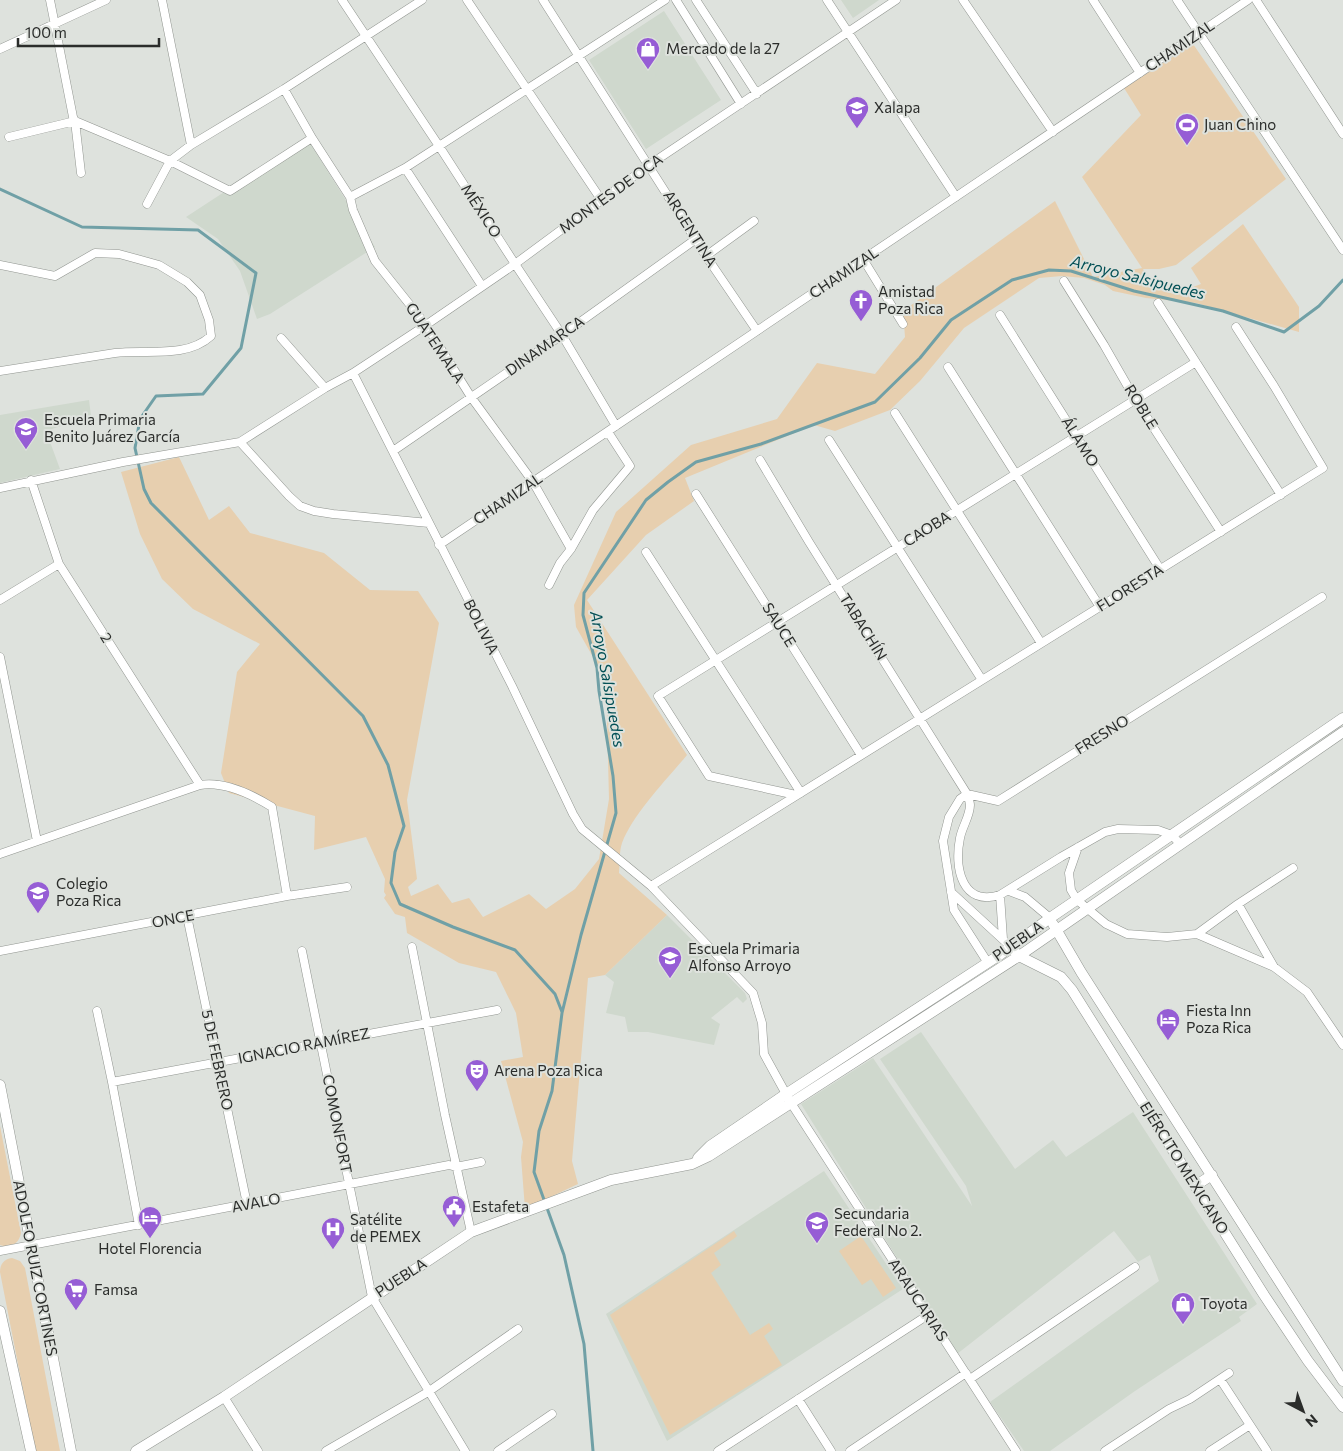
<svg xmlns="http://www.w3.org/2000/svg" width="1343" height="1451" font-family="Commissioner,sans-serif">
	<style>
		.built { fill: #cfd8cd }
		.green { fill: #e7cfaf }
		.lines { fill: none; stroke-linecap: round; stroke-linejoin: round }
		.stream { stroke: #70a0a6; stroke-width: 3 }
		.minor-casing { stroke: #919590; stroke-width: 9 }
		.secondary-casing { stroke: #919590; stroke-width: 11 }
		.minor { stroke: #fff; stroke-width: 8 }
		.secondary { stroke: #fff; stroke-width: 10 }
		.labels { text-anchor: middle; stroke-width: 4; stroke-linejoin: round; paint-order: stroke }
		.street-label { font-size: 15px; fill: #2b2d2b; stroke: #dee2dd }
		.poi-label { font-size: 15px; fill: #2b2d2b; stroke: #dee2dd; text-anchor: start }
		.water-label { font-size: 16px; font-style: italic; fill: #035056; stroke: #dee2dd }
	</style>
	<rect width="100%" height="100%" fill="#dee2dd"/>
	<path class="built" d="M841 0H879L853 18Z
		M664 11 721 100 646 149 589 60Z
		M307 138 375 247 270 314 257 319 240 271 218 239 186 217Z
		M89 400 91 416 46 431 60 469 0 483V415Z
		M667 915 745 993 747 999 743 1003 737 997 711 1018 720 1024 714 1045 648 1032H628L625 1017 606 1013 614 982 605 975Z
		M921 1032 1015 1169 1053 1140 1066 1157 1133 1112 1257 1304 1239 1317 1241 1321 1135 1391 1050 1451H1024L990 1402 1159 1281 1150 1255 1138 1262 1114 1231 957 1354 801 1104 873 1058 972 1206 966 1186 880 1059Z
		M824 1171 903 1289 667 1441 606 1314Z"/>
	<path class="green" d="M1193 44 1286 179 1176 265 1159 269H1143L1153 288 1174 294 1201 284 1191 268 1243 224 1299 307V332L1196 303 1146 298 1113 291 1105 285 1084 278 1062 276 1039 278 964 328 920 381 890 410 835 431 814 425 685 478 694 501 646 535 587 600 687 755C667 779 633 814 622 843 619 852 620 863 619 873L667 915 605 975 588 978 572 1161 578 1184 525 1209 521 1157 523 1142 501 1061 523 1057 516 1013 496 972 459 963 407 933 405 917 395 914 384 898 386 895 384 892 385 879 366 837 314 850 315 816 229 793 221 773 237 672 260 644 193 609 162 579 140 534 121 472 179 457 209 520 229 506 250 533 324 553 370 590 418 591 439 623 407 800 417 879 408 887 411 896 438 884 452 903 469 898 483 917 529 894 546 909 575 889 599 859 609 799 606 680 576 627 574 605 616 512 691 445 777 419 817 363 875 374 905 337 903 311 1055 201 1093 277 1142 268 1082 177 1141 115 1124 88Z
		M0 1126 21 1233C19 1244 10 1249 0 1245Z
		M734 1231 737 1236 736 1237 714 1253 721 1265 711 1273 750 1335 769 1323 773 1329 764 1336 782 1365 670 1435 610 1315Z
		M861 1236 896 1288 883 1297 871 1279 862 1285 839 1251Z
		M12 1258 20 1261 25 1268 60 1451H35L0 1272C0 1264 4 1259 12 1258Z"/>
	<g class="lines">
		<path class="stream" d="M0 189 82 227 198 230 256 273 241 348 203 394 156 396 140 419 135 448 144 489 151 503 363 716 388 765 404 826 395 852 391 883 400 904 453 927 515 950 555 994 562 1012
			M593 1451 584 1344 564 1255 534 1172 539 1131 552 1091 562 1013 581 935 616 813 613 776 599 691 597 668 583 615 584 593 646 500 668 482 696 462 761 444 875 402 920 358 951 320 1012 280 1049 270 1071 271 1134 291 1223 311 1284 332 1319 306 1343 280"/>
		<g class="minor-casing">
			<path id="minor" d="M50 0 73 117 75 121 81 173
				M162 0 191 145
				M342 0 439 146 515 264 562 335 616 426
				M467 0 602 201
				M543 0 706 256 757 331
				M676 0 741 104
				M696 0 757 94
				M827 0 956 197
				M963 0 1053 132
				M1093 0 1140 73
				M1177 0 1343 250
				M1256 0 1343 134
				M0 49 106 0
				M284 89 312 138 350 197 353 210 375 261 426 325 471 397 533 482 571 549
				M9 137 75 121 170 161 230 191 312 138
				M405 168 482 286
				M350 197 405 168 665 0
				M147 204 170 161 191 145 284 89 422 0
				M706 256 754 221
				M863 259 903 324
				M0 265 55 276 95 253 119 254 159 265 187 282 200 295 209 320 211 336C186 359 145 349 115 353 76 359 38 365 0 371
				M1064 281 1104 345 1135 399 1221 532
				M1158 303 1281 495
				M1000 315 1160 569
				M281 338 325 388
				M948 367 1100 607
				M353 373 512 686 573 814 582 829 651 886 753 993 762 1023 764 1054 791 1103 1016 1451
				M895 413 1041 643
				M829 440 982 680
				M240 442 289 496 300 506 314 511 333 514 429 523
				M393 451 562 335 696 239
				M760 460 809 542 967 794C968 797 970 802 970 805 970 816 962 827 960 838 954 868 962 907 1000 895L1061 857 1105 832 1118 829 1158 830 1172 835 1180 844
				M31 480 59 564 200 785
				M0 488 123 462 240 442 325 388 353 373 426 325 515 264 649 165 896 0
				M696 494 861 755
				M439 545 1248 0
				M646 552 801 793
				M549 585 560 563 571 549 593 510 630 466 608 432
				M0 600 59 564
				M0 657 37 841
				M796 795 709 776 658 696 1196 362
				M1078 847 1069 873 1071 890 1077 900 1106 924 1127 934 1167 937 1197 934 1274 967 1307 992 1343 1045
				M0 854 200 785C225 781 251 794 272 807L287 896
				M651 886 1323 468 1274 386 1236 327
				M1009 891 1025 897 1050 918
				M951 892 1011 947
				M1000 895 1003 939
				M1238 904 1274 967
				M187 916 247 1204
				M1197 934 1238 904 1293 868
				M412 947 445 1115 471 1232
				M0 951 287 896 347 887
				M302 951 372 1297 465 1451
				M988 963 954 910 943 841 949 817 960 799 967 794 998 801 1322 597
				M97 1011 112 1082 139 1225
				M112 1082 497 1010
				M0 1251 449 1165 456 1167 481 1162
				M970 1379 1135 1267
				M1220 1379 1267 1451
				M224 1397 258 1451
				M798 1399 831 1451
				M326 1451 428 1392 518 1329
				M498 1451 552 1414
				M718 1451 928 1315
				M850 1451 966 1373
				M1105 1451 1169 1409 1190 1399 1229 1373
				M1210 1451 1250 1425"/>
		</g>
		<g class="secondary-casing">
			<path id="secondary" d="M1053 924 1081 972 1343 1381
				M1015 952 1019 956 1061 977 1072 990 1264 1295 1308 1361 1343 1407
				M0 1085 71 1451
				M698 1158 710 1146 786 1094 1001 954 1050 918 1343 718
				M1195 1186 1212 1175
				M0 1311 31 1451
				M136 1451 224 1397 471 1232 611 1180 692 1164 709 1156 1019 956 1343 732"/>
		</g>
		<use href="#minor" class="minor"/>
		<use href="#secondary" class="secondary"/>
	</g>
	<defs>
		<g id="shop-pin" transform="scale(1.25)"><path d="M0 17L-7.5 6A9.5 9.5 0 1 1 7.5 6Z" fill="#965dd5" stroke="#dee2dd"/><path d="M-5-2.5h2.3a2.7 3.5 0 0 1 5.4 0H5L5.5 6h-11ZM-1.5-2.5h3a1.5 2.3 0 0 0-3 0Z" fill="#fff"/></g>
		<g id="school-pin" transform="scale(1.25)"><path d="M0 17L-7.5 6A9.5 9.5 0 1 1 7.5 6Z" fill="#965dd5" stroke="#dee2dd"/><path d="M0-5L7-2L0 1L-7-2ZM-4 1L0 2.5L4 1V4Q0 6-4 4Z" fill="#fff"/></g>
		<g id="stadium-pin" transform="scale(1.25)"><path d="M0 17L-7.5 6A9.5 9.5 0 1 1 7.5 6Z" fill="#965dd5" stroke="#dee2dd"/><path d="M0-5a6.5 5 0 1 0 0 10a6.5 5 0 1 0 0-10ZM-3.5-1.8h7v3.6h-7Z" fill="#fff"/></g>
		<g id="church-pin" transform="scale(1.25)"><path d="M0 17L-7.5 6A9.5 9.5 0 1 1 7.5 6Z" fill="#965dd5" stroke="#dee2dd"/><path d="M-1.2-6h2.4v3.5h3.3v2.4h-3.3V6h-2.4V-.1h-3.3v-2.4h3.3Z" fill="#fff"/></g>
		<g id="hotel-pin" transform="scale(1.25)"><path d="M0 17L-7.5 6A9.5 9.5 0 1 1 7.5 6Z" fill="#965dd5" stroke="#dee2dd"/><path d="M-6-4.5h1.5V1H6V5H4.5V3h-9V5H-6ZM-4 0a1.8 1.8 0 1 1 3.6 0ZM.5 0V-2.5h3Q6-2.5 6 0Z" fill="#fff"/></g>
		<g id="theatre-pin" transform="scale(1.25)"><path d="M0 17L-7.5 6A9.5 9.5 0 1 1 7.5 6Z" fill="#965dd5" stroke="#dee2dd"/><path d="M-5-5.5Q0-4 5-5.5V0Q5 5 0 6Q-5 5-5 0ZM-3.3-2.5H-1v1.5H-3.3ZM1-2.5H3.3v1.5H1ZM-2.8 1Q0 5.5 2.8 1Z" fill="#fff"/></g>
		<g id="civic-pin" transform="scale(1.25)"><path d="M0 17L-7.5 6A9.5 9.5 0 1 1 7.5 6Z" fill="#965dd5" stroke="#dee2dd"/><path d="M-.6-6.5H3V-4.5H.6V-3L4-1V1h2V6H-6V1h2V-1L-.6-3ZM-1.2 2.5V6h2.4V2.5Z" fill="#fff"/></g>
		<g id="hospital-pin" transform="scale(1.25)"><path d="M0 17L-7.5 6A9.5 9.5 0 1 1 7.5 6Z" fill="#965dd5" stroke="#dee2dd"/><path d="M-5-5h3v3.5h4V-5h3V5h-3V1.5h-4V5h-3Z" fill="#fff"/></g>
		<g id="supermarket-pin" transform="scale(1.25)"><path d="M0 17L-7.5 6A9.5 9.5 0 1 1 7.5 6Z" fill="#965dd5" stroke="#dee2dd"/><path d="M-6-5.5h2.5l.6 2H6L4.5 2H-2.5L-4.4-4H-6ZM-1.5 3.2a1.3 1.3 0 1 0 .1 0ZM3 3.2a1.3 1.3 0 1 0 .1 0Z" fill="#fff"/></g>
	</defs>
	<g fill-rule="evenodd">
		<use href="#shop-pin" x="648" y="49"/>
		<use href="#school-pin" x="857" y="108"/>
		<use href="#stadium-pin" x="1187" y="125"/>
		<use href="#church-pin" x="861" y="301"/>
		<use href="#school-pin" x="26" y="429"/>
		<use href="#school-pin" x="38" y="893"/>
		<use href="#school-pin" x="670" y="958"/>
		<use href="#hotel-pin" x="1168" y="1020"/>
		<use href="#theatre-pin" x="477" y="1071"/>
		<use href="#civic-pin" x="454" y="1207"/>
		<use href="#hotel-pin" x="150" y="1218"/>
		<use href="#school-pin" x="817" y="1223"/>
		<use href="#hospital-pin" x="333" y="1229"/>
		<use href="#supermarket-pin" x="76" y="1290"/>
		<use href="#shop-pin" x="1183" y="1304"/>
	</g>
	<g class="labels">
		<g class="street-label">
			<text transform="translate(1180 46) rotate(-34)" y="5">CHAMIZAL</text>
			<text transform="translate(611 194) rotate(-36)" y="5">MONTES DE OCA</text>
			<text transform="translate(481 211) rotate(57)" y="5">MÉXICO</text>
			<text transform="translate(690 229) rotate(58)" y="5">ARGENTINA</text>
			<text transform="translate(844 273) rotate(-34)" y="5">CHAMIZAL</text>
			<text transform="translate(435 343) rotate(56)" y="5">GUATEMALA</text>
			<text transform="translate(545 346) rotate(-35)" y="5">DINAMARCA</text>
			<text transform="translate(1141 407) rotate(58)" y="5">ROBLE</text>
			<text transform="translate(1080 442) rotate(58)" y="5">ÁLAMO</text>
			<text transform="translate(508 499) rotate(-34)" y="5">CHAMIZAL</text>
			<text transform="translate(927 529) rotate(-32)" y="5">CAOBA</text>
			<text transform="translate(1130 588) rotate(-32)" y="5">FLORESTA</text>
			<text transform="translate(779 625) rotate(58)" y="5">SAUCE</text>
			<text transform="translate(481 627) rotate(63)" y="5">BOLIVIA</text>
			<text transform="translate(863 627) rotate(58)" y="5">TABACHÍN</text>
			<text transform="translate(106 638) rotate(58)" y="5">2</text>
			<text transform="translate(1102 735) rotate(-32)" y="5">FRESNO</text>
			<text transform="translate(173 919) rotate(-11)" y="5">ONCE</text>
			<text transform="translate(1018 941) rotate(-35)" y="5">PUEBLA</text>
			<text transform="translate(304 1046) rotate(-11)" y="5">IGNACIO RAMÍREZ</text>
			<text transform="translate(217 1060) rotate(78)" y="5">5 DE FEBRERO</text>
			<text transform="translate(337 1124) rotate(79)" y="5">COMONFORT</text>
			<text transform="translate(1184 1168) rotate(58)" y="5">EJÉRCITO MEXICANO</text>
			<text transform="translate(256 1203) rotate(-11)" y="5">AVALO</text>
			<text transform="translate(35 1268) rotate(79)" y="5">ADOLFO RUIZ CORTINES</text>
			<text transform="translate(401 1278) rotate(-33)" y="5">PUEBLA</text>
			<text transform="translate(918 1300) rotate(57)" y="5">ARAUCARIAS</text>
		</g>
		<g class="poi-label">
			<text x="666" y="54">Mercado de la 27</text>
			<text x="874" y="113">Xalapa</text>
			<text x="1204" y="130">Juan Chino</text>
			<text x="878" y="297">Amistad<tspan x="878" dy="17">Poza Rica</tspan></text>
			<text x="44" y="425">Escuela Primaria<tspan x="44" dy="17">Benito Juárez García</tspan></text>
			<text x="56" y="889">Colegio<tspan x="56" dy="17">Poza Rica</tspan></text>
			<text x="688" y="954">Escuela Primaria<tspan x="688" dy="17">Alfonso Arroyo</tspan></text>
			<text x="1186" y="1016">Fiesta Inn<tspan x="1186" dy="17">Poza Rica</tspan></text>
			<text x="494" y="1076">Arena Poza Rica</text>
			<text x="472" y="1212">Estafeta</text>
			<text x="834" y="1219">Secundaria<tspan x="834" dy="17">Federal No 2.</tspan></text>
			<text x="350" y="1225">Satélite<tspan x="350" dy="17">de PEMEX</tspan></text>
			<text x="150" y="1254" text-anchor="middle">Hotel Florencia</text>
			<text x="94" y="1295">Famsa</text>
			<text x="1200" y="1309">Toyota</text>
		</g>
		<g class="water-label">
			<text transform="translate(1138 277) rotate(14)" y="6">Arroyo Salsipuedes</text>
			<text transform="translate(608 679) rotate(80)" y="6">Arroyo Salsipuedes</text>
		</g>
	</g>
	<g transform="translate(1303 1411) rotate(139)" stroke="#dee2dd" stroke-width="4" paint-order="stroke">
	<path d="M0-4L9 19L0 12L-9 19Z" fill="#2b2d2b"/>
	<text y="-8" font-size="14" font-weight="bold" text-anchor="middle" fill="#2b2d2b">N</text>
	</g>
	<path d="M18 38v8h141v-8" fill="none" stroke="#2b2d2b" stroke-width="2.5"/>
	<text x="25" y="38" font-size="15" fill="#2b2d2b" stroke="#dee2dd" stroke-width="4" paint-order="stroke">100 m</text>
</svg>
